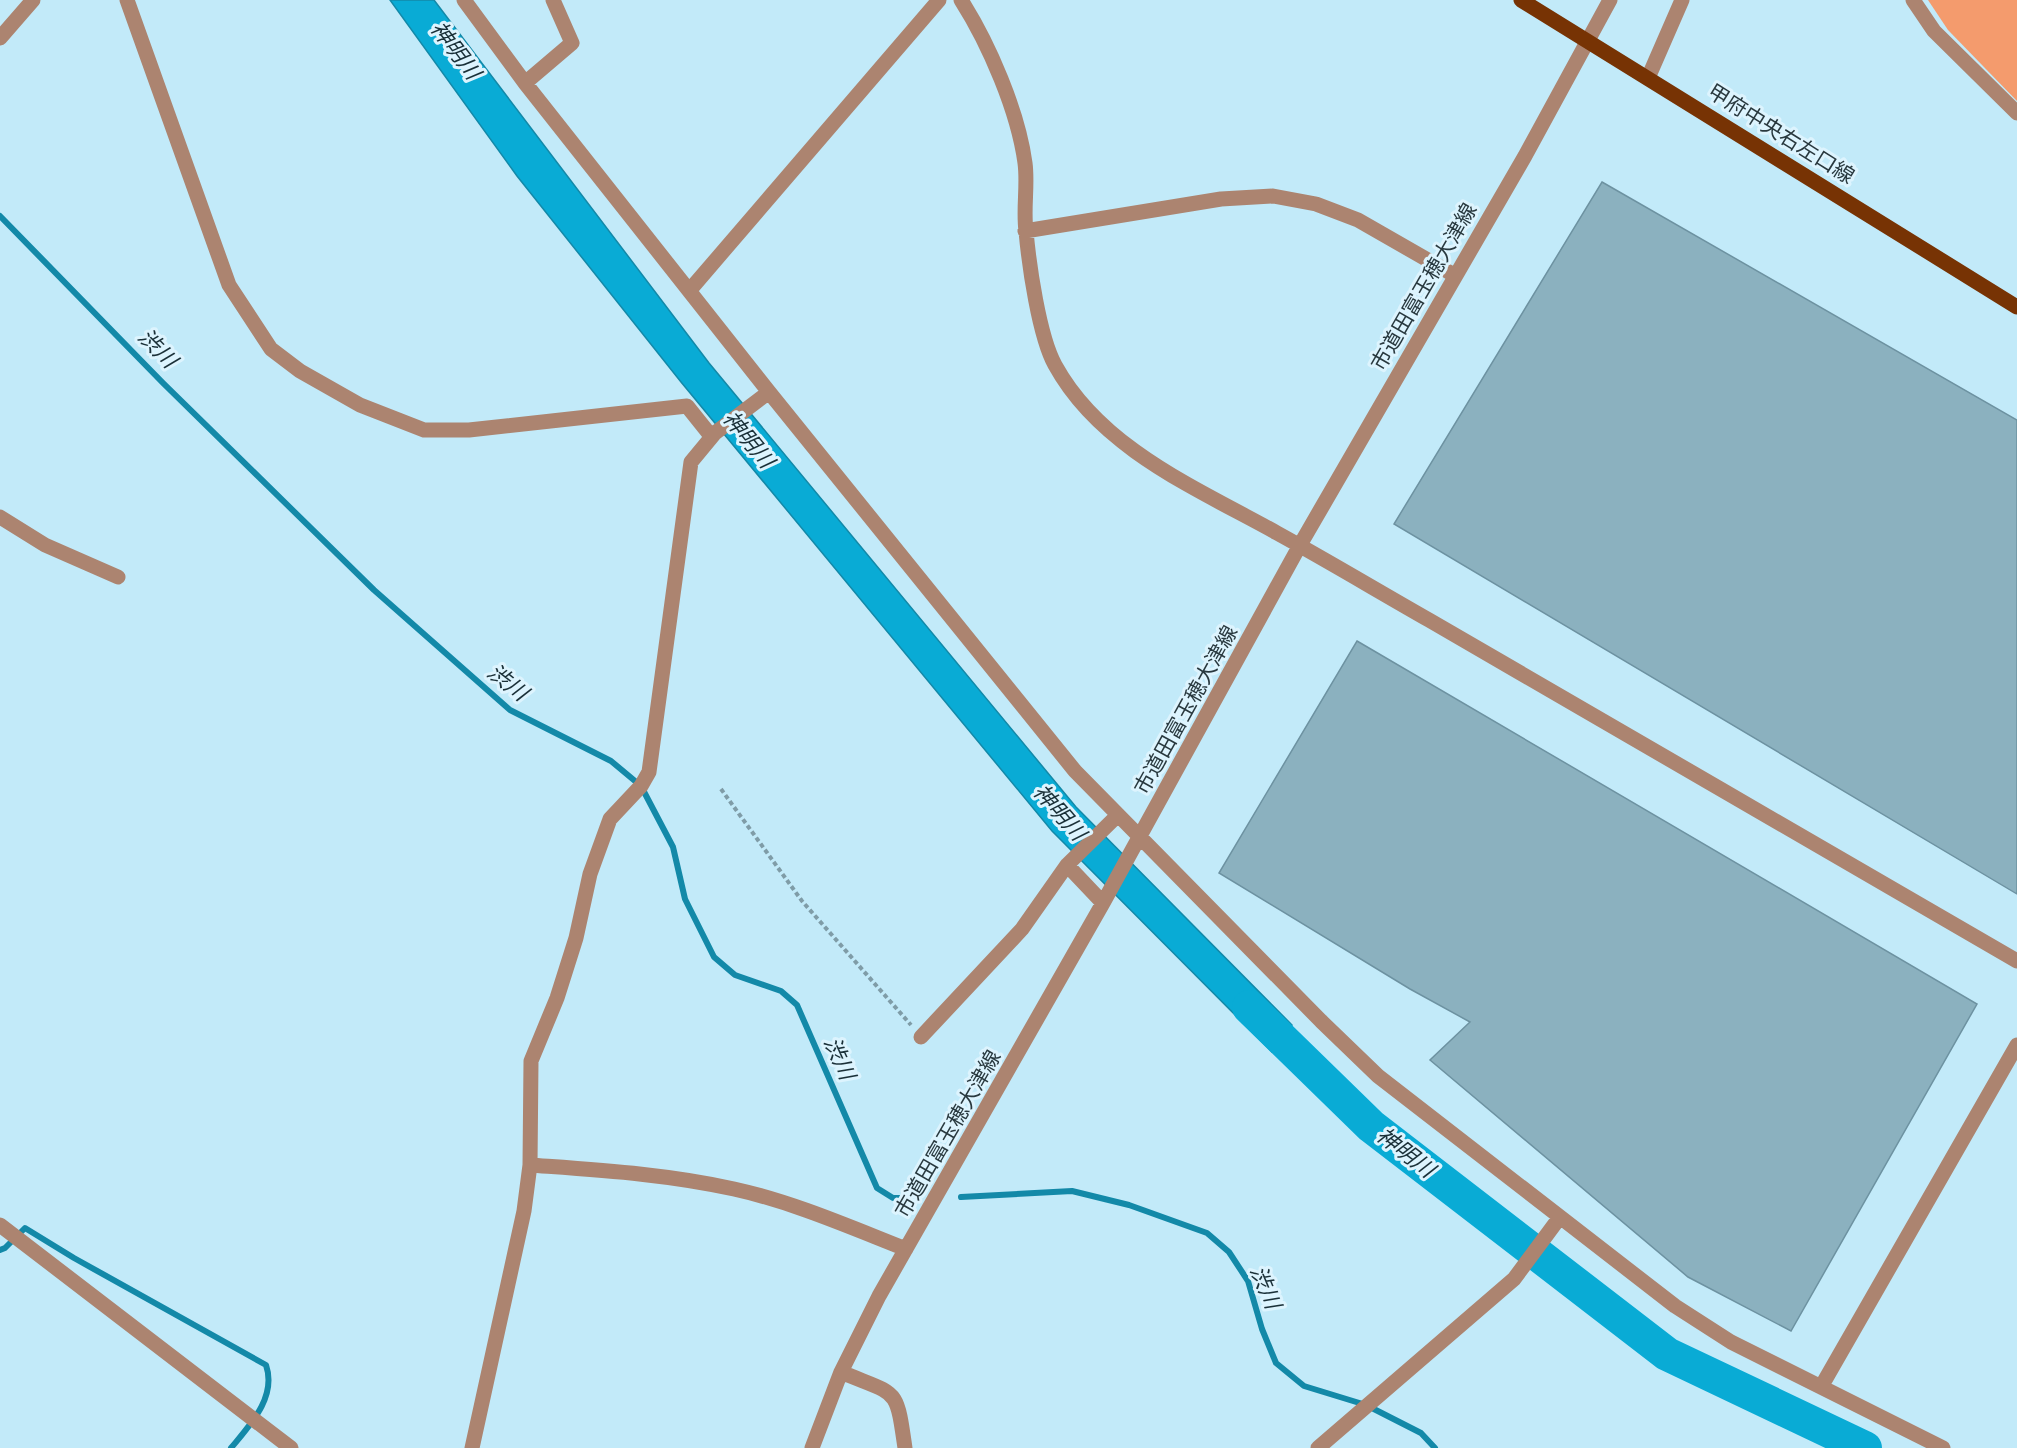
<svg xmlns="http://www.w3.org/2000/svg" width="2017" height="1448" font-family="Montserrat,'Noto Sans JP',sans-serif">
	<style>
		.green { fill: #f49b6d }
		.water { fill: #09abd5; stroke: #1389a8; stroke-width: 1.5 }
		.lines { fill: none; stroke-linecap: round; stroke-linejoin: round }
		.stream { stroke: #1389a8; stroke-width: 6 }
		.river { stroke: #09abd5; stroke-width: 34 }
		.building { fill: #8bb1bf; stroke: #6d92a1; stroke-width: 1.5 }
		.path { stroke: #7f9ca7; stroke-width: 4; stroke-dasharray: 4.5 3; stroke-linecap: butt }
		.minor { stroke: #ac8470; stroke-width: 15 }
		.major { stroke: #773304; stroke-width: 15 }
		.labels { text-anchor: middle; stroke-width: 6; stroke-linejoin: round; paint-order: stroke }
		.street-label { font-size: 21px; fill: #29393f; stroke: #ddf4fe }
		.water-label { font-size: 22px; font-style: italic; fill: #1a3038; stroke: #ddf4fe }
	</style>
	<rect width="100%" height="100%" fill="#c2eaf9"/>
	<path class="green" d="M1928 0H2017V101L1948 30Z"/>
	<path class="water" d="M390 0H434L709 363 1076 807 1292 1025 1272 1052 1052 831 681 382 517 176Z"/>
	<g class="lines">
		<path class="stream" d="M0 216 163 383 374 590 510 710 611 761 641 786 673 847 685 899 714 957 735 975 781 991 797 1005 877 1188 893 1198H909
			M961 1197 1072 1191 1129 1205 1207 1233 1229 1252 1248 1281 1262 1329 1276 1363 1304 1386 1366 1405 1421 1433 1435 1448
			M0 1250 5 1248 25 1228 74 1258 266 1365C277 1397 250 1425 231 1448"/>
		<path class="river" d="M1249 1007 1371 1126 1667 1354 1865 1448"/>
	</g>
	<path class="building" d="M1602 182 2017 420V894L1394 524Z
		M1357 641 1977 1004 1791 1331 1688 1277 1430 1060 1470 1022 1410 989 1219 873Z"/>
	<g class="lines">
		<path class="path" d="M721 789 802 901 911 1025"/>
		<path class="minor" d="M127 0 229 285 271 349 300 371 360 405 424 430H469L687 406 711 436
			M464 0 525 83 769 392 1075 771 1321 1021 1378 1076 1675 1306 1731 1342 1943 1448
			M961 0C989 44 1018 111 1025 163 1028 185 1023 209 1026 231 1029 265 1039 336 1055 365 1101 449 1198 489 1277 533 1328 561 1378 591 1429 620 1625 734 1821 847 2017 961
			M1913 0 1934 31 2017 113
			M0 38 33 0
			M1648 78 1682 0
			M525 83 572 43 553 0
			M1025 231 1221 199 1273 196 1316 204 1358 220 1454 275
			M689 291 939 0
			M0 517 45 545 118 577
			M1067 865 1103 903
			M921 1037 1022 929 1067 865 1118 815
			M530 1165C598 1170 667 1174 734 1189 793 1202 850 1227 906 1249
			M0 1225 291 1448
			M841 1372C898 1396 896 1385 905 1448
			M1821 1387 2017 1045
			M472 1448 524 1211 530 1165 531 1061 557 998 576 938 590 874 610 819 641 786 649 772 691 462 715 433 769 392
			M812 1448 841 1372 879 1296 1103 903 1300 545 1525 156 1610 0
			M1318 1448 1514 1279 1560 1217"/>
		<path class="major" d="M1521 0 2017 307"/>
	</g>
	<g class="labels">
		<g class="street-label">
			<text transform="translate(1781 134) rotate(32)" y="7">甲府中央右左口線</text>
			<text transform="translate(1424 287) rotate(-60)" y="7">市道田富玉穂大津線</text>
			<text transform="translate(1186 710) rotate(-61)" y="7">市道田富玉穂大津線</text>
			<text transform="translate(948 1134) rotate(-60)" y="7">市道田富玉穂大津線</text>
		</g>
		<g class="water-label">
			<text transform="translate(456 50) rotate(53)" y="8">神明川</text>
			<text transform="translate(158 348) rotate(45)" y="8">渋川</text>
			<text transform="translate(749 439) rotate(51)" y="8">神明川</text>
			<text transform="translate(508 682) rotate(38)" y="8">渋川</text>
			<text transform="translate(1060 812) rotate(49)" y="8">神明川</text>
			<text transform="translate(840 1058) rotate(66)" y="8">渋川</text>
			<text transform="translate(1406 1152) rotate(38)" y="8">神明川</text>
			<text transform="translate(1266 1287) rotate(67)" y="8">渋川</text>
		</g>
	</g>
</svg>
